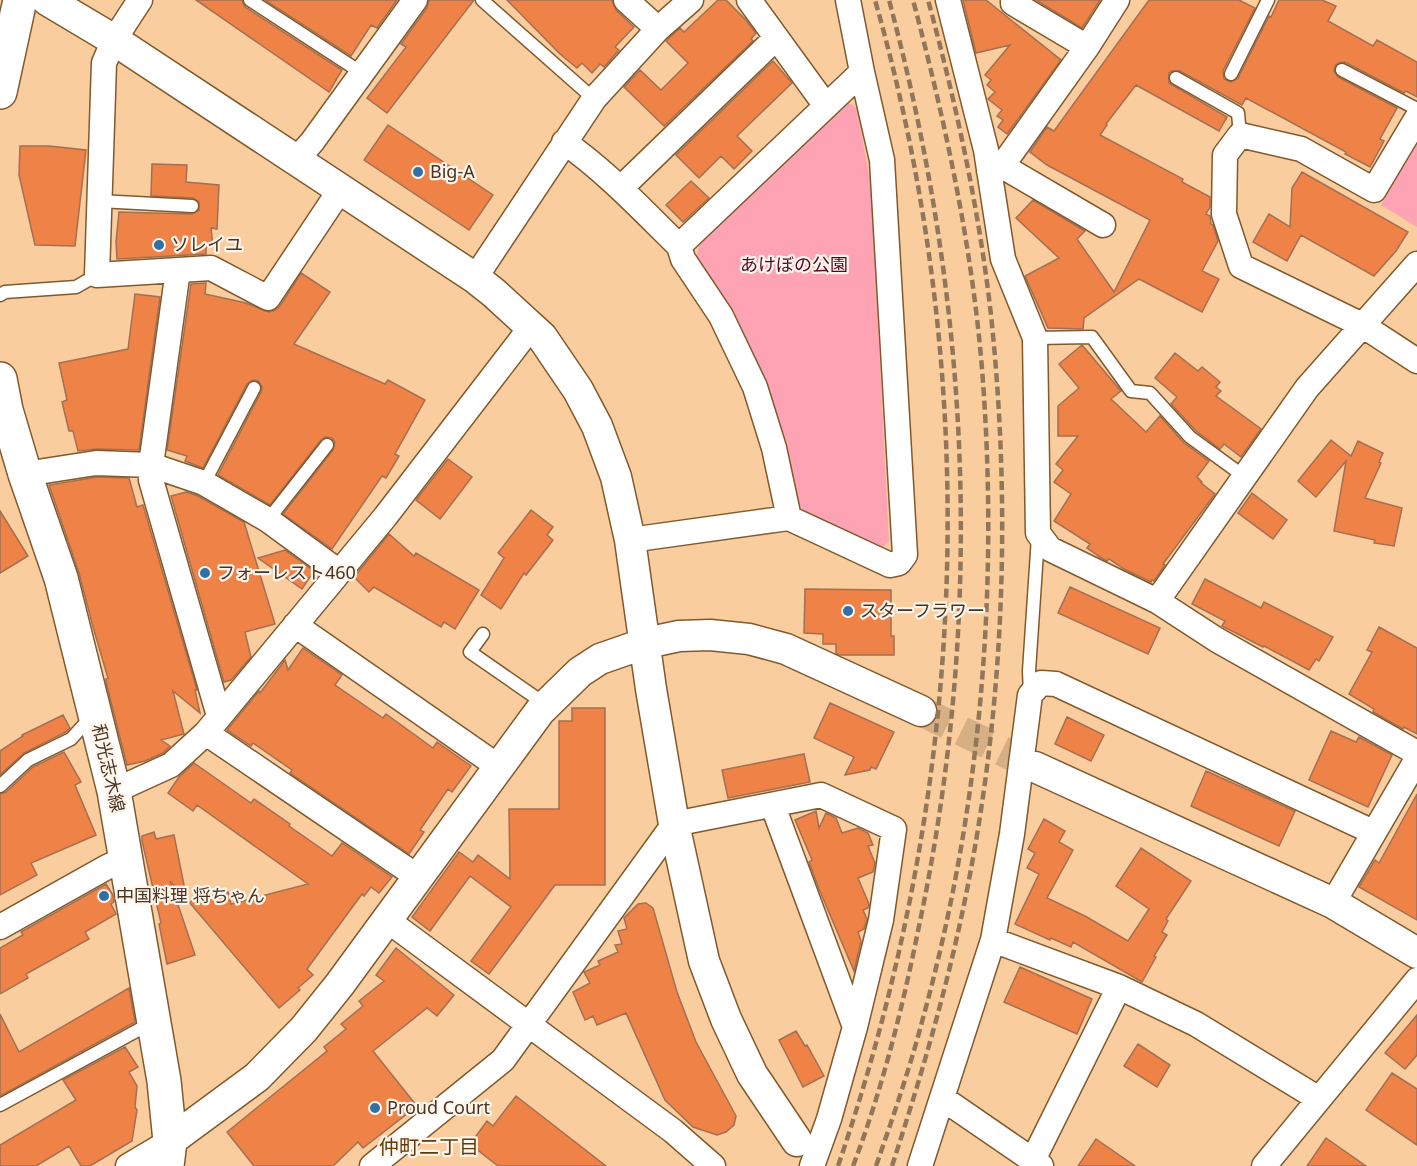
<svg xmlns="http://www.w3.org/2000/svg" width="1417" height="1166" font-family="'Noto Sans','Noto Sans JP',sans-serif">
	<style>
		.green { fill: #fda3b3 }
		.building { fill: #ef8246; stroke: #a56f53; stroke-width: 1.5 }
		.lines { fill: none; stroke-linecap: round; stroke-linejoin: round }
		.tertiary-tunnel { stroke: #d6af85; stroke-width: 30; stroke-dasharray: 30 15; stroke-linecap: butt }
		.service-casing { stroke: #80592c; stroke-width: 15 }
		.minor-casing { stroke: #80592c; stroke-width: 27 }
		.tertiary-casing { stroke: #80592c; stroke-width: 33 }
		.secondary-casing { stroke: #80592c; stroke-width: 36 }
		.service { stroke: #fff; stroke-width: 12 }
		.minor { stroke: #fff; stroke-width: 24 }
		.tertiary { stroke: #fff; stroke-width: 30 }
		.secondary { stroke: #fff; stroke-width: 33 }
		.rail { stroke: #937657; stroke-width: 4.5; stroke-dasharray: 9 4.5; stroke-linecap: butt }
		.poi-dot { fill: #3170a7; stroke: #fff5ec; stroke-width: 2 }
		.labels { text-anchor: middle; stroke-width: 4.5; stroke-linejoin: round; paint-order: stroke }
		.poi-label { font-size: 18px; fill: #473522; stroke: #fff5ec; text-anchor: start }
		.park-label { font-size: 18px; fill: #550622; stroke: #fff5ec }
		.street-label { font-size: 18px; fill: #473522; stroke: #fff5ec }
		.neighbourhood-label { font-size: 20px; fill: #603b09; stroke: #fff5ec }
	</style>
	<rect width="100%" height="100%" fill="#facd9e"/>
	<path class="green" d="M847 102 857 108 871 186 889 541 883 547 804 512 796 499 783 438 764 378 696 258 700 242Z
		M1417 143V227L1381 205Z"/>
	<path class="building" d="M196 0H242L245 7 342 70 329 92Z
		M265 0H397L377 28 371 25 351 56Z
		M429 0H474L387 113 367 98 406 47 401 44 427 8Z
		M507 0H612L616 10 634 27 615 47 619 50 604 67 600 64 592 73 582 63 577 68 560 54Z
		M718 0H726L744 18 756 33 751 39 753 41 664 126 624 87 640 70 661 90 688 63 666 41 680 28 684 32Z
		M963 0H986L1061 60 1007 134 998 127 1003 120 997 116 1002 110 988 99 995 92 987 85 991 80 985 75 1010 45 976 53Z
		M1036 0H1100L1082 28Z
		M1149 0H1239L1255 8 1223 71 1224 79 1231 82 1238 78 1269 16 1271 17 1279 0H1322L1336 6 1328 21 1373 46 1377 40 1417 62V97L1406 91 1404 93 1345 62 1338 63 1335 66 1334 71 1338 77 1397 108 1380 139 1384 141 1370 167 1345 154 1346 152 1246 98 1242 105 1180 71H1172L1169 73V83L1227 117 1219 131 1136 85 1106 124 1107 125 1100 135 1183 179 1182 182 1210 197V207L1206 214 1210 216 1211 224 1213 225 1218 241 1202 271 1219 279 1202 312 1139 279 1084 318 1083 329 1048 328 1025 276 1059 258 1016 218 1033 200 1085 231 1077 239 1114 292 1150 220 1047 165 1030 152 1047 127 1054 131Z
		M773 61 792 83 737 136 752 151 734 169 721 156 699 178 676 155Z
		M388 125 493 195 469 230 364 160Z
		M20 146H49L86 150 75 246 35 245 19 175Z
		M152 164 187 165 186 182 219 185 217 229 211 228 213 246 206 247V254L117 259 116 242 119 212 192 214 199 210V202L193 198 151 196Z
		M1302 172 1408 232 1396 251 1374 276 1301 235 1287 261 1253 242 1269 214 1290 227 1292 188Z
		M691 181 709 198 683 222 666 205Z
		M301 273 330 292 294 344 385 384 388 380 425 400 395 454 399 456 386 478 382 476 332 549 283 514 333 450 335 442 332 438 325 437 321 440 270 505 218 475 261 392 262 387 258 381 253 380 247 384 203 468 185 461 187 456 167 450 191 284 206 283 205 294 246 303 269 312 275 310 280 306Z
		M135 294 160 297 139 450 96 449 78 451 73 431H69L62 402 67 400 59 363 128 349Z
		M1082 345 1121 391 1111 399 1146 432 1160 416 1184 443 1209 461 1197 477 1202 482 1201 483 1215 494 1163 564 1165 565 1154 581 1152 580 1151 582 1124 569 1109 559 1107 561 1100 557 1087 548 1090 544 1054 521 1071 494 1054 482 1063 470 1056 464 1078 436H1058V406L1079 388 1059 364Z
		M1175 353 1198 371 1202 367 1220 382 1216 387 1221 391 1216 396 1261 429 1241 457 1224 444 1220 449 1196 431 1171 404 1177 397 1155 378Z
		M1331 440 1351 456 1358 441 1383 453 1379 462 1381 463 1365 498 1402 508 1394 546 1374 543 1375 540 1334 531 1346 461 1316 497 1298 481Z
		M448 459 472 477 440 519 416 500Z
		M97 477 129 478 137 507 143 505 197 690H195L200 713 173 691 184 734 161 740 170 746 163 753 145 761 127 765 106 682V679L108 678 93 627 79 573 49 485Z
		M186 492 198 496 244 522 275 624 245 632 251 657 231 680 224 682 171 496Z
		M1252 493 1287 520 1273 539 1238 513Z
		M531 510 553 527 547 535 553 540 526 575 524 573 501 609 481 595 504 558 498 553Z
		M0 511 28 556 0 573Z
		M389 534 414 556 416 553 479 590 455 629 444 622 441 627 374 587 369 592 354 577Z
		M285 550 314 571 302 589 258 558Z
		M1205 579 1261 608 1264 602 1333 637 1319 661 1316 659 1309 670 1264 646 1263 647 1222 626 1225 621 1192 604Z
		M1070 587 1160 628 1148 654 1058 613Z
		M805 589 891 590V636H894V655H839L836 653V644H823V634L804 633Z
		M1379 627 1417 648V734L1404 727 1403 729 1373 712 1374 709 1349 694 1372 652 1367 650Z
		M303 648 342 675 335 685 383 718 386 714 433 748 437 742 471 766 452 792 448 789 420 830 424 832 409 854 290 773 292 770 253 743 251 746 227 730 259 691 260 693 285 660 288 670Z
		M830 703 894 732 876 769 871 767 870 770 845 775 854 757 814 738Z
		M572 708H605V885H555L489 974 471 961 511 907 470 876 430 931 412 917 459 852 473 862 478 855 510 879 509 809H559V721H572Z
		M63 715 70 728 66 732 24 753 0 775V751L23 736 22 735Z
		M1067 717 1104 735 1091 761 1055 744Z
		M1331 731 1356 742 1359 737 1392 755 1368 807 1309 780Z
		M64 752 81 782 75 785 96 835 31 863 37 875 0 895V794L6 792 33 767Z
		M804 754 810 782 728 798 722 770Z
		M194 763 251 803 254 799 290 824 289 826 332 856 342 843 392 877 379 893 371 887 364 896 362 894 307 969 313 975 298 988 300 990 279 1008 189 902 228 892 231 904 308 884 197 805 193 811 168 793 179 777Z
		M1206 771 1295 811 1279 846 1191 806Z
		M1417 794V920L1359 887 1375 860 1379 863Z
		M816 811 819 828 826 813 836 818 842 833 858 828 868 833 873 845 868 846 875 863 873 872 858 878 869 904 868 908 863 910 867 919 864 929 858 932 861 941 854 971 819 889 809 862 812 860 795 820Z
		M1044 819 1065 831 1059 842 1073 850 1047 898 1085 916 1128 941 1149 909 1116 886 1141 848 1191 881 1166 919 1168 921 1162 932 1167 935 1154 956 1156 957 1142 982 1073 942 1071 947 1051 938 1050 940 1015 924 1039 874 1027 868 1035 853 1028 849Z
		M154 832 156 839 174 835 187 900 170 881 195 955 167 964 159 924 161 923 142 841V836Z
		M106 884 113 895 114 902 111 904 116 914 85 932 89 939 26 974 28 978 0 994V948L23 935 21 932Z
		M646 903 653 908 677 992 696 1042 736 1116 734 1125 726 1132 717 1135 693 1127 665 1100 626 1013 597 1025 593 1016 585 1020 573 992 590 983 584 972 600 965 598 961 618 952 615 945 622 944 618 931 627 929 624 918 638 904Z
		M396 948 454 995 437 1016 427 1008 373 1051 417 1106 363 1148 358 1142 333 1166H254L227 1132 327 1051 324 1047 346 1029 341 1024 363 1006 359 1001 384 981 376 975Z
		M1020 967 1092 999 1077 1034 1004 1002Z
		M129 988 135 1022 0 1096V1014L19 1052Z
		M1417 1015V1055L1405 1069 1385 1053Z
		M796 1031 805 1046 807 1045 824 1076 803 1087 779 1040Z
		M1138 1044 1170 1065 1157 1087 1124 1066Z
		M125 1047 138 1067 129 1072 137 1086 135 1107 137 1110 132 1141 90 1166H81L69 1146 36 1166H0V1145L76 1100 63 1080Z
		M1392 1073 1417 1089V1145L1366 1110Z
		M516 1096 606 1166H498L470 1144 487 1121 493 1126Z
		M1326 1138 1366 1166H1307Z
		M1096 1139 1135 1166H1078Z"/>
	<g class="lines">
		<path class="tertiary-tunnel" d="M921 711 1035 767"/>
		<g class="service-casing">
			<path id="service" d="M250 0 362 73
				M482 0 594 99
				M1342 70 1417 109
				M1231 74 1268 0
				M1176 78 1238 113 1240 135
				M99 201 192 206
				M0 295 5 292 76 287 97 275
				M1035 338 1092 337 1131 391 1150 393 1190 437 1245 477
				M204 483 254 388
				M268 520 327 445
				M483 634 470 652 545 704
				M1030 694 1029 671 1038 537
				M0 786 28 760 71 739 92 716
				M0 1105 153 1022"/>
		</g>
		<g class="minor-casing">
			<path id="minor" d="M140 0 114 40 104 63 97 275 211 268 268 298 340 190
				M626 0 658 29
				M749 0 826 106
				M848 0 862 72
				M948 0 986 150 1003 259 1035 338 1038 533 1050 549 1157 601 1217 640 1417 753
				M1013 0V3L1087 47 1117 0
				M1417 118 1374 190 1301 149 1240 135 1225 155 1224 214 1241 266 1362 325 1417 361
				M564 142C607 172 642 210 679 246L683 259 721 316 755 387 774 448 789 518
				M296 160 312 142 415 0
				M1002 166 1103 225
				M989 171 1002 166 1087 47
				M621 188 776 38
				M178 270 151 465V480L219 716
				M475 278 594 99 658 29 691 0
				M25 474 96 463 151 465 204 483 268 520 339 572
				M630 540 789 518 890 565 899 563 905 555 882 160 862 72 679 246
				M1157 601 1307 388 1417 264
				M295 625 499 767
				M206 733 418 877
				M114 791 171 765 206 733 385 517 531 327
				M773 806 855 1027 829 1119 812 1166
				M1333 903 1417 759
				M387 920 673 1131 713 1166
				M0 927 107 867 127 858
				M993 940 1119 987 1196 1024 1319 1099
				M942 1098 1041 1166
				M1033 1160 1119 987
				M128 1166 170 1141
				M372 1166 503 1060 674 824 821 795 894 829 881 920 855 1027
				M920 1166 993 940 1012 834 1030 695 1041 683 1056 684 1373 832
				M1264 1166 1417 980"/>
		</g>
		<g class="tertiary-casing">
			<path id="tertiary" d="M47 0 114 40 475 278 494 293 542 337 578 390 597 426 616 477 630 540 651 689 674 824 704 961 726 1019 752 1074 797 1141
				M1035 767 1333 903 1417 953
				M170 1141 257 1077 304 1029 340 984 540 711 580 672 600 659 646 643 679 636 710 635 749 639 786 649 921 711"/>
		</g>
		<g class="secondary-casing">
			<path id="secondary" d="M0 92 20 0
				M0 379 6 410 25 474 61 578 114 791 164 1081 170 1141 167 1166"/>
		</g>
		<use href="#service" class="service"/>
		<use href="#minor" class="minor"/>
		<use href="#tertiary" class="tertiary"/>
		<use href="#secondary" class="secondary"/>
		<path class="rail" d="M838 1166C968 787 985 387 875 0
			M853 1166C882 1090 902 1010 918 931 985 617 972 310 889 0
			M876 1166C893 1117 910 1068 923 1018 982 804 1000 578 981 357 970 236 944 117 913 0
			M892 1166C919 1083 944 999 962 914 1004 717 1012 515 991 315 979 209 956 103 928 0"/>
	</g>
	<g class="poi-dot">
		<circle cx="418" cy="172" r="6"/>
		<circle cx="159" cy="245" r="6"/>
		<circle cx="205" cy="573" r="6"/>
		<circle cx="848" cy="611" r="6"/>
		<circle cx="104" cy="896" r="6"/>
		<circle cx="375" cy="1108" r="6"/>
	</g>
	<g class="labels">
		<g class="poi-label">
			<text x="430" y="178">Big-A</text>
			<text x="171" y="251">ソレイユ</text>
			<text x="217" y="579">フォーレスト460</text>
			<text x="860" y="617">スターフラワー</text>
			<text x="116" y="902">中国料理 将ちゃん</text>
			<text x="387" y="1114">Proud Court</text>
		</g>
		<g class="park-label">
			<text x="794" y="271">あけぼの公園</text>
		</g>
		<g class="street-label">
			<text transform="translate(108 768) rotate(77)" y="6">和光志木線</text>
		</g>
		<g class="neighbourhood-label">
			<text x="429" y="1154">仲町二丁目</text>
		</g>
	</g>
</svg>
